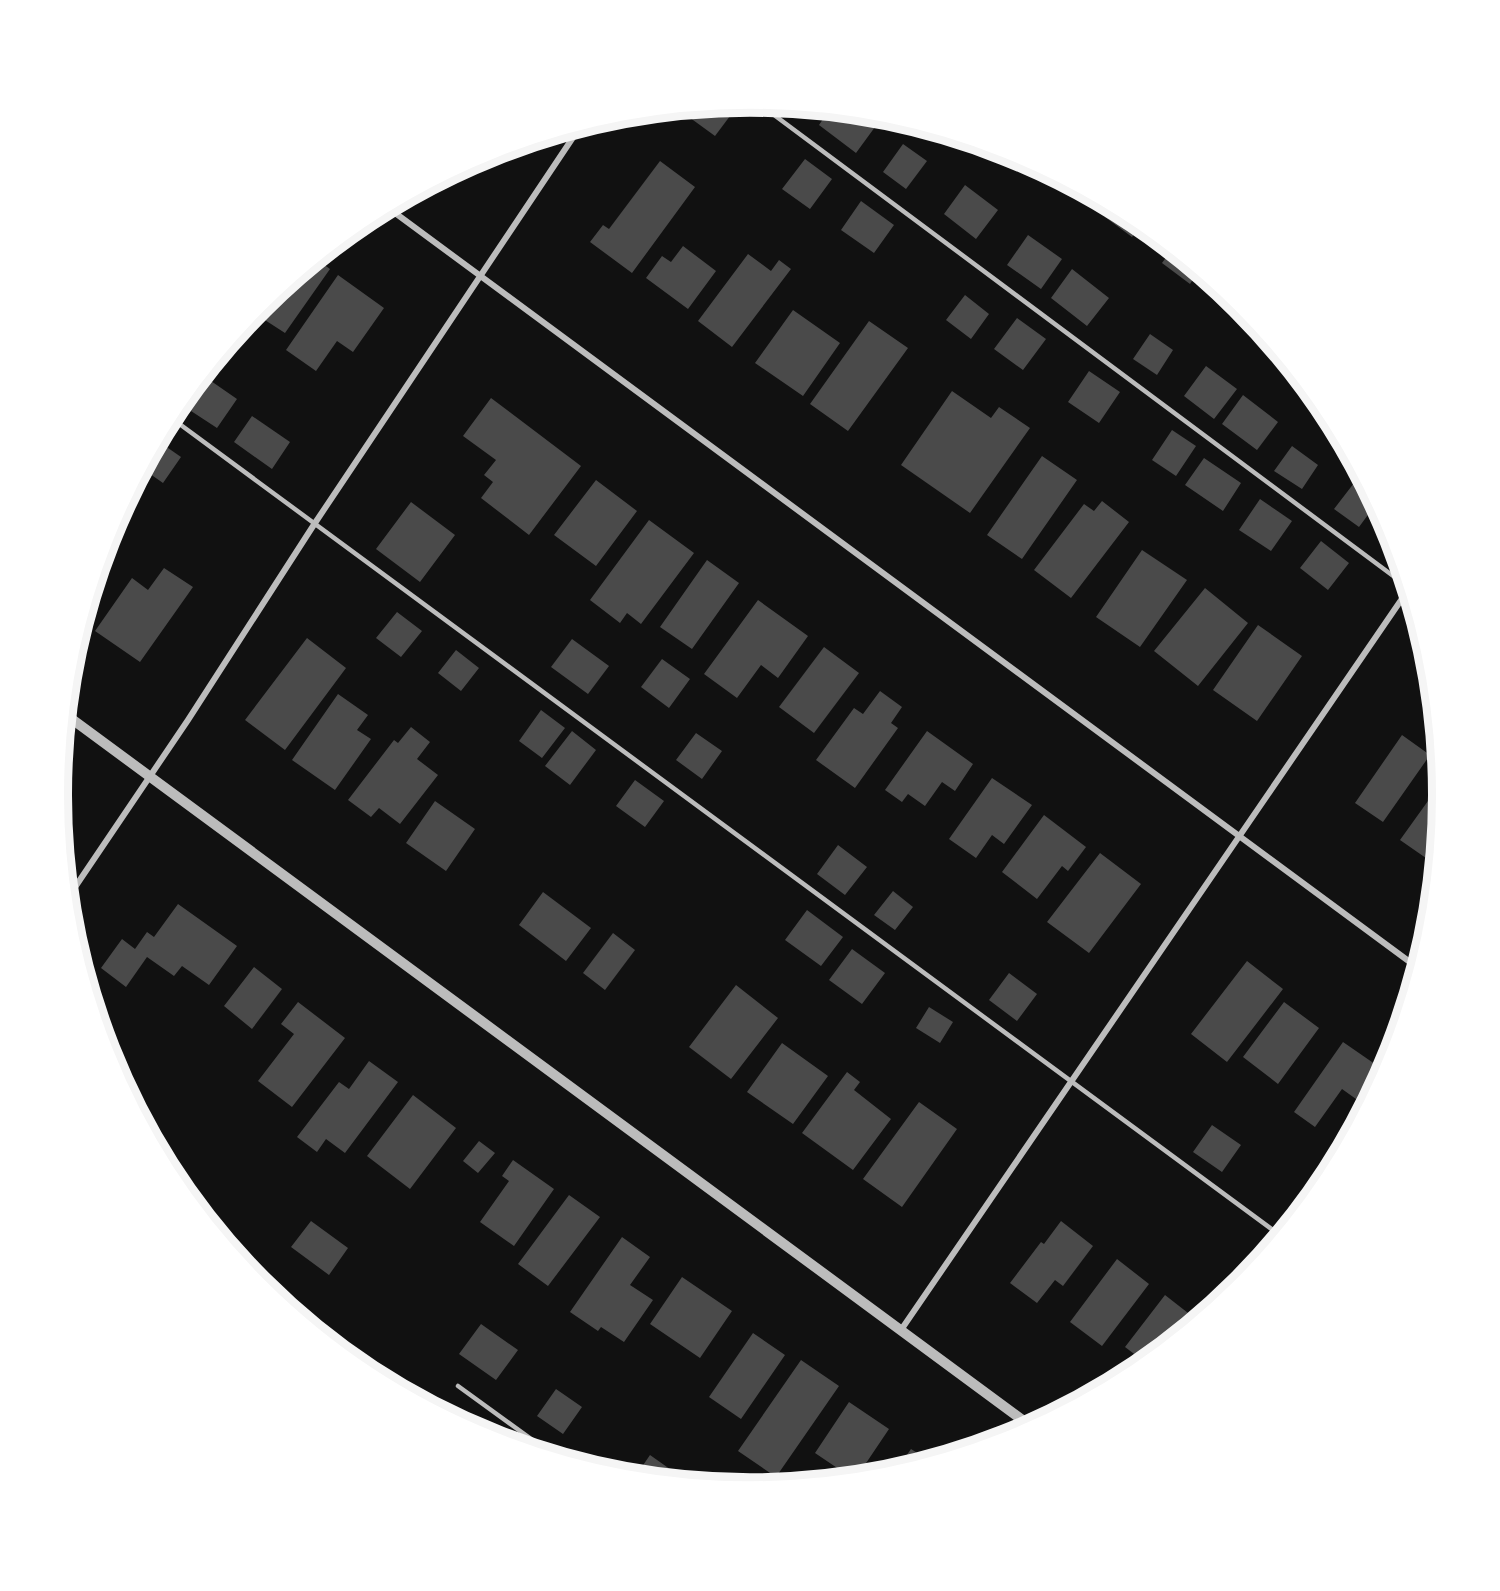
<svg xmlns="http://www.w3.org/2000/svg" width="1500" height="1591" font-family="Ubuntu,sans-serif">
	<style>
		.building { fill: #4a4a4a }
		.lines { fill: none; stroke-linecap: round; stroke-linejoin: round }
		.service { stroke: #bcbcbc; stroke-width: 4.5 }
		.minor { stroke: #bcbcbc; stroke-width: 6 }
		.tertiary { stroke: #bcbcbc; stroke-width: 10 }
		.rim { fill: none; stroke: #f5f5f5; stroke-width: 8 }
	</style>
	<rect width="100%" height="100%" fill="#111"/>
	<path class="building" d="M731 104 736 108 715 136 682 112 685 109Z
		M838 111 856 113 875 127 856 153 819 125 825 116 831 120Z
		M903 144 927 161 906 189 883 172Z
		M805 159 832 179 810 209 782 189Z
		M660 161 695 187 632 273 590 242 603 225 609 229Z
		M965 185 998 210 976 239 944 214Z
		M861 201 894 225 874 253 841 230Z
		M1112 207 1135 219 1157 237 1154 240 1138 229 1132 237 1105 217Z
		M1028 235 1062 259 1041 289 1007 265Z
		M683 246 716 271 688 309 646 278 662 256 671 262Z
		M1172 249 1205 277 1204 278 1197 273 1190 284 1162 263Z
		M748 254 771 271 779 260 791 269 732 347 698 321Z
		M316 259 330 269 285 333 254 313 260 305Z
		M1072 269 1109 298 1087 326 1051 298Z
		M338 275 384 308 353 352 337 341 316 371 286 350Z
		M965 295 989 314 971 339 946 320Z
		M1231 298 1240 306 1259 329 1256 334 1223 309Z
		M793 310 840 343 803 396 755 363Z
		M1017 318 1046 339 1023 370 994 349Z
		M869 321 908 348 848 431 810 404Z
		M1150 334 1173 350 1157 375 1133 359Z
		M1206 366 1237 389 1214 419 1184 396Z
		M1089 371 1120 392 1099 423 1068 402Z
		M211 381 237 399 217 428 191 411Z
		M952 391 991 418 999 407 1030 428 970 513 901 465Z
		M1243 395 1278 422 1257 450 1222 424Z
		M491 398 581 466 529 535 481 498 493 482 484 475 496 460 463 436Z
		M252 416 290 442 272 469 234 442Z
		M1172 430 1196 446 1176 476 1152 460Z
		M158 441 181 457 163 483 143 469Z
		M1292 446 1318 465 1302 489 1274 471Z
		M1042 456 1077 480 1022 559 987 535Z
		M1204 458 1241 483 1223 511 1185 485Z
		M596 480 637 511 596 566 554 535Z
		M1354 483 1372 496 1376 504 1359 527 1334 509Z
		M1260 499 1292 521 1271 551 1239 530Z
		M1102 501 1129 522 1071 598 1034 570 1084 504 1094 511Z
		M411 502 455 535 420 582 376 549Z
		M649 520 694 553 641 624 627 613 620 623 590 600Z
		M1321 541 1349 563 1328 590 1300 568Z
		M1142 550 1187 580 1140 647 1096 617Z
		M707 560 739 583 692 649 660 627Z
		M164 568 193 587 140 662 95 631 132 578 148 590Z
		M1205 588 1248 623 1198 686 1154 651Z
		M758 600 808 636 778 678 761 665 737 698 704 674Z
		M397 612 422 631 401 657 376 638Z
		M1258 625 1302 656 1257 721 1213 690Z
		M307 638 346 668 285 750 245 720Z
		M572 639 609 666 588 694 551 667Z
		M824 647 859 673 814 733 779 707Z
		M456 650 479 668 461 691 438 673Z
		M662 659 690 679 669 708 641 687Z
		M880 691 902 707 891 723 898 728 855 788 816 760 854 708 863 714Z
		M338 694 368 715 357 730 371 739 335 790 292 760Z
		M541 710 565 728 542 758 519 741Z
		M411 727 430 742 417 759 438 775 400 824 379 808 371 817 348 800 394 740 398 743Z
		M572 731 596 750 570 785 545 766Z
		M927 731 973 764 955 791 942 782 925 806 908 794 902 802 885 790Z
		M696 733 722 751 702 779 676 760Z
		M1402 735 1430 755 1383 822 1355 803Z
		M992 778 1032 805 1004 844 992 835 976 858 949 839Z
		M635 780 664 801 645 827 616 806Z
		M1438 787 1442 789 1443 796 1436 865 1400 840Z
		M435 801 475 829 446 871 406 843Z
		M1044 815 1086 847 1068 871 1062 866 1037 899 1002 872Z
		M838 845 867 867 845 895 817 874Z
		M1100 853 1141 884 1089 953 1047 922Z
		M893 891 913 907 895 930 874 915Z
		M543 892 591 928 566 961 519 925Z
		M178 904 237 946 209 985 182 966 174 976 147 957 126 987 101 968 122 939 135 949 147 932 154 937Z
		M807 910 843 937 821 966 785 940Z
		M613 933 635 950 605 990 583 973Z
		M852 949 885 973 862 1004 829 980Z
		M1247 961 1283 989 1227 1062 1191 1034Z
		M254 967 282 989 252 1029 224 1006Z
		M1009 973 1037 994 1017 1021 989 1000Z
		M736 985 778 1018 731 1079 689 1047Z
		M298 1002 345 1038 292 1107 258 1081 294 1034 281 1024Z
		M1284 1002 1319 1028 1278 1084 1243 1057Z
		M929 1007 953 1022 940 1043 916 1028Z
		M1343 1042 1385 1071 1363 1104 1342 1089 1315 1127 1294 1112Z
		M782 1043 828 1076 793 1124 747 1092Z
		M106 1049 121 1059 114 1069 110 1060Z
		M369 1061 398 1082 345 1153 326 1139 317 1152 297 1137 339 1082 349 1089Z
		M847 1072 860 1082 854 1090 891 1119 853 1170 802 1133Z
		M413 1095 456 1128 410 1189 367 1156Z
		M919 1102 957 1129 902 1207 863 1179Z
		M1212 1125 1241 1145 1222 1172 1193 1152Z
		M479 1141 495 1153 478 1173 463 1161Z
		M513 1160 554 1189 514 1246 480 1222 509 1181 502 1176Z
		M569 1195 600 1217 548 1286 518 1264Z
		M311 1221 348 1248 329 1275 291 1247Z
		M1061 1221 1093 1246 1063 1286 1055 1280 1037 1303 1010 1283 1041 1242 1044 1244Z
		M622 1237 650 1257 630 1285 653 1300 624 1342 601 1327 598 1331 570 1312Z
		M1117 1259 1149 1284 1102 1346 1070 1322Z
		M682 1277 732 1311 700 1358 650 1324Z
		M1165 1295 1197 1320 1146 1363 1125 1347Z
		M481 1324 518 1350 496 1380 459 1354Z
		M753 1333 785 1355 741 1419 709 1397Z
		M801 1360 839 1386 776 1477 738 1451Z
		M556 1389 582 1407 563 1434 537 1416Z
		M849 1402 889 1429 856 1478H852L815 1453Z
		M446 1406 483 1431 481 1434 442 1413Z
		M911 1449 930 1461 895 1472Z
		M650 1455 684 1479 682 1482 635 1477Z"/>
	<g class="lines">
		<path class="service" d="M758 103 1408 587
			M170 417 1281 1236
			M458 1386 556 1457"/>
		<path class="minor" d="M387 207 1418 968
			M67 899 188 720 315 523 580 127
			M901 1330 1408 590"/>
		<path class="tertiary" d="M65 714 1032 1427"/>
	</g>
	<path d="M0 0H1500V1591H0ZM68 795a682 682 0 1 1 1364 0a682 682 0 1 1-1364 0Z" fill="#fff" fill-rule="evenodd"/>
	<path class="rim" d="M68 795a682 682 0 1 1 1364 0a682 682 0 1 1-1364 0Z"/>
</svg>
